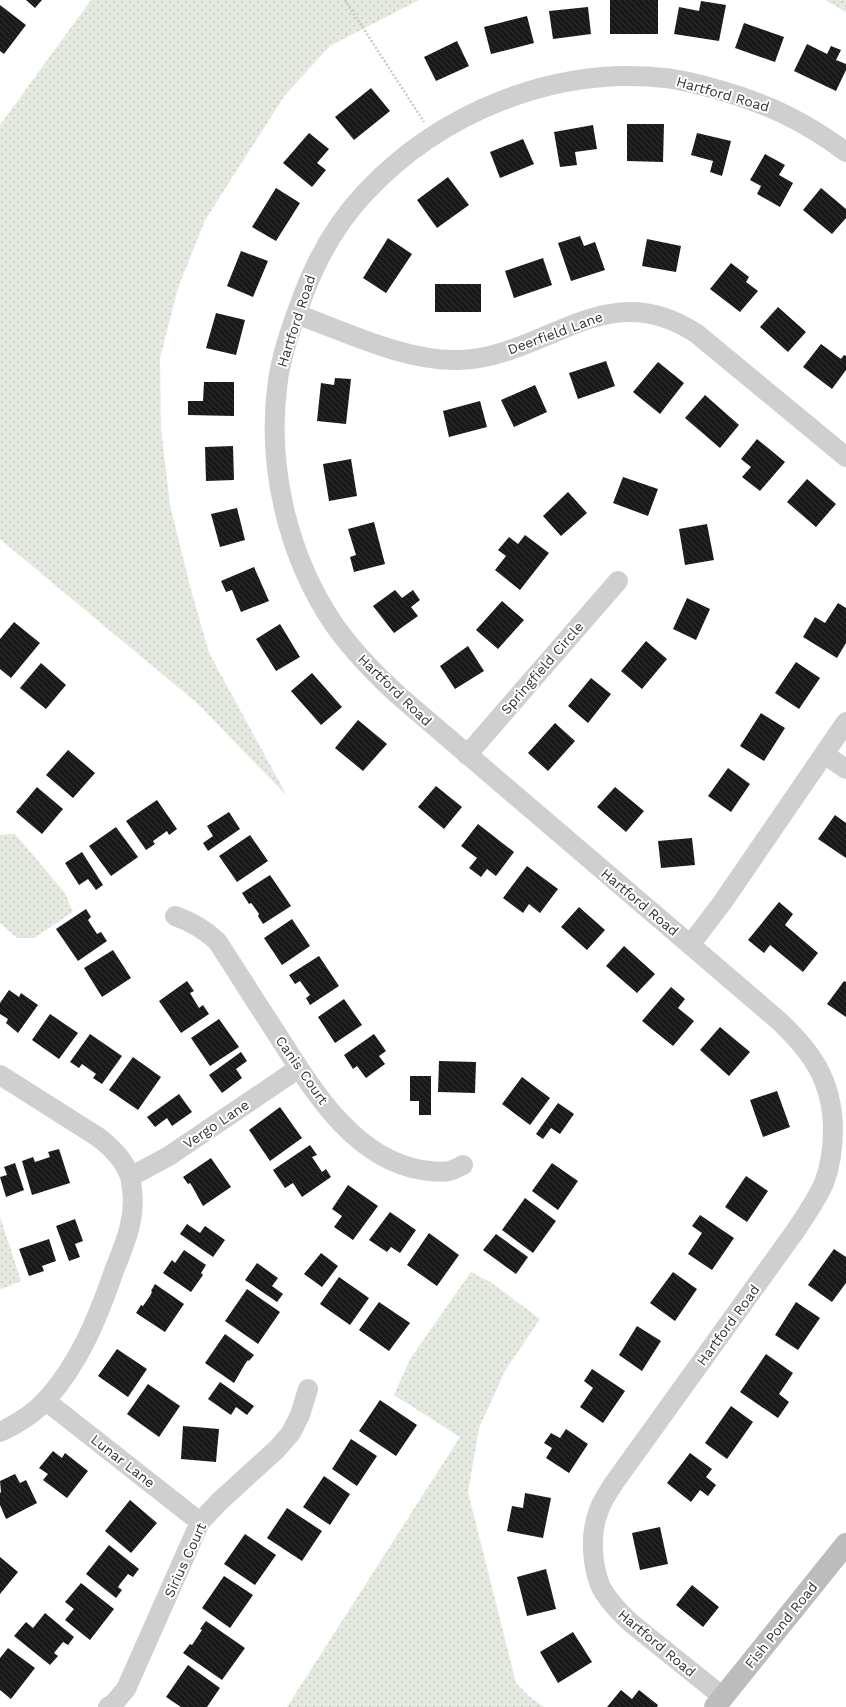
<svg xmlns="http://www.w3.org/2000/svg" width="846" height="1707" font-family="'Work Sans',sans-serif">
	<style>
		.grass { fill: url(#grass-dots) }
		.building { fill: url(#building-back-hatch) }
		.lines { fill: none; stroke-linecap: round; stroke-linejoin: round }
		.path { stroke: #c9c9c9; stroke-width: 2.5; stroke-dasharray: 2 2; stroke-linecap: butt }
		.street { stroke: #cfcfcf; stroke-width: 20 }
		.secondary { stroke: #bcbcbc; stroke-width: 22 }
		.labels { text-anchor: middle; stroke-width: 4; stroke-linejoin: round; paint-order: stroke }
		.street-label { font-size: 14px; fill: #323232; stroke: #fff }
	</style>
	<defs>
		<pattern id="grass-dots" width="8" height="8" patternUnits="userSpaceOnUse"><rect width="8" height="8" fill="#e4eadf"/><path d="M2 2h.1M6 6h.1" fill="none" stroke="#c4c9c0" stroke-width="1.8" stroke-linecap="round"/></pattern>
		<pattern id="building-back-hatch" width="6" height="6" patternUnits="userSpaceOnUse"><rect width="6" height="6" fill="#191919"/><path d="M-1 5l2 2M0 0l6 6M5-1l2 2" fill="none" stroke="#323232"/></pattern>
	</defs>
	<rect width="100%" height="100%" fill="#fff"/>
	<path class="grass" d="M91 0H419L330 46 285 95 205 220 178 288 160 358 161 428 170 505 190 586 209 653 287 796 197 703 0 539V125Z
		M825 0H846V12Z
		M15 834 65 893 73 912 34 938H17L0 923V835Z
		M0 1217 21 1281 2 1289 0 1288Z
		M471 1272 492 1283 540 1319 505 1371 479 1428 468 1492 516 1683 529 1696 544 1707H287L460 1437 394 1395 410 1359Z"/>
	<path class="building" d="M26 0H42L35 8Z
		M610 0H658V34H610Z
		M701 1 726 5 719 41 674 34 679 7 699 11Z
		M0 5 26 25 4 54 0 51Z
		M588 7 591 34 553 39 549 11Z
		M527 16 534 43 491 54 484 27Z
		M744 23 784 37 775 62 735 48Z
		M457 41 469 66 436 81 424 57Z
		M807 44 827 54 831 46 841 50 836 60 846 64V70L836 91 794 71Z
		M371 88 390 111 354 140 335 117Z
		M627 124H664L663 162 627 161Z
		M593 125 597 149 575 152 577 165 560 167 554 132Z
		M309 133 329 149 317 163 326 170 312 187 283 163Z
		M697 133 731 141 722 176 710 172 713 161 691 155Z
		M523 139 534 164 500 178 490 152Z
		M765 154 785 165 779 175 793 183 780 207 757 194 761 186 750 180Z
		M448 177 469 205 437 228 417 200Z
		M276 188 300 203 276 241 252 227Z
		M821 188 846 209V218L832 234 803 210Z
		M580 236 584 246 595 242 605 270 571 281 558 243Z
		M388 238 412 254 386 293 363 278Z
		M647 239 681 246 676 272 642 266Z
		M241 251 268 261 253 297 227 286Z
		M543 258 552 285 514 298 505 271Z
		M731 263 749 277 746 282 758 291 740 312 710 289Z
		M435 284H481V312H435Z
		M778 307 806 332 788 352 760 327Z
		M216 313 245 320 236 355 206 348Z
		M821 344 841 359 844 355 846 356V370L832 389 803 367Z
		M606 361 615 386 578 399 569 373Z
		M658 362 684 383 660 414 633 392Z
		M335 378 351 379 346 424 317 421 321 383 334 385Z
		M204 382H234V416L188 415V401H203Z
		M535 385 547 412 514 427 501 400Z
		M705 395 739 425 720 448 685 418Z
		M480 401 487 427 449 437 443 411Z
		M757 439 785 462 760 491 742 477 751 467 741 459Z
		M233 446 234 480 206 481 205 447Z
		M351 459 357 496 329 501 323 464Z
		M623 477 658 489 648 516 613 503Z
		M807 479 836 504 816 527 787 502Z
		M568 492 587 513 561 536 543 516Z
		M237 508 245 540 220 547 211 514Z
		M374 522 385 564 354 572 350 557 356 555 348 529Z
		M707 524 714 560 685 565 679 529Z
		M525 535 549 553 520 590 495 570 506 556 498 550 509 537 518 544Z
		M254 567 269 601 241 612 232 590 226 592 221 581Z
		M395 590 402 598 413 590 420 600 411 607 418 616 394 633 373 606Z
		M687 598 710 609 696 640 673 629Z
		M502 601 524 620 498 649 476 630Z
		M838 603 846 608V643L837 658 803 637 815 617 825 623Z
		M14 622 40 643 11 678 0 669V639Z
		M280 624 300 657 276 671 256 639Z
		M646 641 667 659 642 689 621 671Z
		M468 646 484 671 455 689 440 666Z
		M796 662 820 678 799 709 775 693Z
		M41 663 66 685 46 709 20 688Z
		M312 673 342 707 321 725 291 691Z
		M591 678 611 694 588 723 568 706Z
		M761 713 785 728 764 761 740 746Z
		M358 720 387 744 363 771 335 748Z
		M555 723 575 741 548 771 528 753Z
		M68 750 95 773 73 798 46 775Z
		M728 768 750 784 731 812 708 796Z
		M436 786 462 807 444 829 418 807Z
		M37 787 63 809 42 834 16 812Z
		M615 787 644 811 626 832 597 807Z
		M157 800 177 829 169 835 167 831 153 841 155 844 146 850 126 821Z
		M229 812 240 829 208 851 203 843 213 836 207 826Z
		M835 815 846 823V858L818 839Z
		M478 824 514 852 496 876 487 869 481 877 469 868 477 858 461 846Z
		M116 827 138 857 111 876 89 846Z
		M250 835 268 861 237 882 219 856Z
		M692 838 695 865 661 868 658 841Z
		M82 852 103 885 96 890 88 879 79 885 65 863Z
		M527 866 558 889 540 913 529 904 523 913 503 898Z
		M270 875 291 906 263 924 258 916 259 914 252 904 251 903 249 904 242 893Z
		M779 902 793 914 785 925 818 953 803 972 770 945 764 953 748 940Z
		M579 907 605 930 587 950 561 927Z
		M86 909 91 917 88 920 97 934 101 932 107 941 78 961 56 929Z
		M292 919 310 946 282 965 264 938Z
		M624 946 655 974 637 993 606 966Z
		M113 950 131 978 102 997 84 968Z
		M319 956 339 986 310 1005 306 998 310 995 300 981 295 984 289 975Z
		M187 981 194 991 190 993 199 1008 203 1005 209 1014 181 1033 159 1001Z
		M844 981 846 982V1017L827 1004Z
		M671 987 685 999 678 1008 694 1021 673 1046 642 1021Z
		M9 990 19 997 21 993 38 1005 18 1033 6 1023 8 1019 0 1014V1003Z
		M344 999 362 1025 335 1043 318 1017Z
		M50 1014 78 1033 59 1059 32 1040Z
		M219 1019 239 1047 210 1066 191 1038Z
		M720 1027 750 1052 729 1076 700 1050Z
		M90 1034 122 1056 102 1084 93 1078 96 1074 82 1064 79 1068 70 1062Z
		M374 1034 386 1051 379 1056 385 1064 366 1078 357 1066 353 1069 344 1055Z
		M241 1052 247 1061 236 1069 242 1078 222 1093 209 1075Z
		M133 1057 161 1077 138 1110 109 1090Z
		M439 1061 476 1062 475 1093 438 1092Z
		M410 1076H431V1115H419V1101H410Z
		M522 1077 550 1098 530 1125 502 1104Z
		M777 1091 790 1127 763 1137 750 1100Z
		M179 1094 192 1112 172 1126 167 1118 155 1127 147 1117Z
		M558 1103 574 1114 560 1134 551 1128 543 1139 536 1134Z
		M280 1107 302 1138 270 1161 249 1130Z
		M310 1145 317 1155 312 1157 322 1172 326 1169 331 1177 302 1197 293 1183 285 1188 273 1170Z
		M59 1149 70 1183 32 1195 22 1161 33 1157 35 1162 50 1157 48 1152Z
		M211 1158 231 1187 203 1206 192 1186 190 1183 188 1184 183 1177Z
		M15 1163 24 1190 6 1197 0 1177 7 1175 4 1167Z
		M552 1163 578 1181 558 1210 532 1191Z
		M746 1176 768 1191 747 1222 725 1207Z
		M348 1185 378 1206 353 1240 334 1227 342 1216 332 1209Z
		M525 1198 556 1221 533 1253 502 1230Z
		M390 1212 416 1230 400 1253 391 1247 387 1252 369 1240Z
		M700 1215 734 1238 712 1270 688 1254 702 1233 692 1226Z
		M75 1219 83 1241 75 1244 80 1257 69 1261 56 1226Z
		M187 1224 200 1233 205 1226 225 1240 213 1257 180 1234Z
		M429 1233 459 1255 437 1286 407 1265Z
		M496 1234 528 1257 516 1274 483 1250Z
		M49 1239 56 1261 42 1266 44 1271 29 1276 19 1249Z
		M834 1249 846 1257V1283L832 1302 808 1285Z
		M184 1250 206 1265 201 1273 203 1275 191 1292 163 1273 172 1260 175 1263Z
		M321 1253 338 1266 322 1287 304 1274Z
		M257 1263 278 1278 272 1286 283 1294 277 1302 245 1280Z
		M673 1272 697 1289 675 1321 650 1303Z
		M339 1277 369 1298 350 1325 320 1304Z
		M155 1284 184 1304 165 1332 136 1313 141 1305 143 1306 150 1296 152 1292 151 1291Z
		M247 1289 280 1312 258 1344 225 1321Z
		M379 1302 410 1323 389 1351 359 1330Z
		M796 1302 820 1318 798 1350 775 1335Z
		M637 1326 661 1341 642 1371 619 1355Z
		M225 1334 254 1355 249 1361 248 1360 245 1364 234 1383 205 1363Z
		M117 1349 147 1369 128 1397 98 1376Z
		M766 1354 793 1373 779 1394 789 1402 778 1418 740 1392Z
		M592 1369 625 1391 603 1423 580 1407 593 1388 584 1381Z
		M220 1382 254 1406 247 1415 236 1407 231 1415 208 1399Z
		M148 1384 180 1406 159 1437 127 1414Z
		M380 1400 417 1425 396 1456 359 1431Z
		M731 1406 753 1422 727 1459 705 1443Z
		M183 1426 219 1429 216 1462 181 1459Z
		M566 1429 588 1444 569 1473 546 1458 552 1448 544 1443 551 1433 560 1438Z
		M351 1439 377 1456 357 1486 332 1469Z
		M53 1451 62 1458 65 1453 88 1471 67 1498 43 1480 48 1474 39 1468Z
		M690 1453 712 1469 706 1477 716 1485 708 1496 700 1490 691 1502 667 1483Z
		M15 1474 20 1483 26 1480 37 1503 6 1519 0 1505V1493L1 1492 0 1481Z
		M324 1476 350 1494 330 1525 303 1507Z
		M525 1493 551 1498 543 1538 507 1531 512 1506 523 1508Z
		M130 1500 157 1523 131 1553 105 1531Z
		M287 1508 322 1531 302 1561 267 1538Z
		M660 1527 668 1564 640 1570 632 1533Z
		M245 1534 276 1555 255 1585 224 1564Z
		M109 1545 139 1569 133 1577 128 1574 120 1584 118 1587 122 1590 116 1598 86 1574Z
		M0 1557 18 1572 0 1594Z
		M546 1569 556 1609 527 1616 517 1577Z
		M224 1576 253 1595 230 1628 202 1608Z
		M81 1583 114 1609 90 1640 65 1620 74 1609 65 1602Z
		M692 1585 719 1607 703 1627 676 1605Z
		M45 1613 74 1637 68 1645 63 1642 54 1653 58 1656 50 1665 14 1636 26 1622 33 1628Z
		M206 1621 245 1648 222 1680 183 1653 190 1644 192 1645 202 1630 200 1629Z
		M573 1632 592 1662 558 1683 540 1652Z
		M8 1648 35 1668 11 1699 0 1690V1658Z
		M188 1665 220 1688 207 1707H181L166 1697Z
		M621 1690 632 1699 639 1690 658 1705 657 1707H607Z"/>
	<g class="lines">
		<path class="path" d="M345 0 424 122"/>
		<path class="street" d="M296 314C346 332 404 361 458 360 546 358 606 273 697 334L846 457
			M824 754 846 769
			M467 755 618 581
			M175 916C192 922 204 929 217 941 236 970 254 999 273 1028 309 1083 350 1158 422 1170 430 1171 441 1173 449 1171 454 1170 459 1167 463 1165
			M690 945 722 903 846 722
			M0 1075 98 1137C111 1147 125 1160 130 1177 131 1180 131 1185 132 1189 136 1219 125 1243 114 1271 98 1317 80 1362 47 1399 34 1414 17 1424 0 1432
			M130 1177 169 1156 299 1068
			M46 1401 200 1522
			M723 1697 631 1623C619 1612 607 1600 600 1585 592 1565 590 1534 598 1513 601 1502 608 1493 614 1483L796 1230C806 1215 817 1199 824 1183 831 1165 833 1147 833 1128 832 1080 812 1052 778 1020L398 695C375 674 353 651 335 626 287 556 266 464 278 380 282 353 291 327 301 301 315 262 335 225 364 194 440 112 554 66 665 78 684 80 701 85 719 90 768 104 804 121 846 152
			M108 1707 114 1703 126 1689 200 1522 220 1501 277 1449 291 1433 300 1415 308 1389"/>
		<path class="secondary" d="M715 1707 846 1544"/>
	</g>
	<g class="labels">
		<g class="street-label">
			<text transform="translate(723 94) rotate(16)" y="5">Hartford Road</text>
			<text transform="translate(296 321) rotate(-72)" y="5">Hartford Road</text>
			<text transform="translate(555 333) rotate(-20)" y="5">Deerfield Lane</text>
			<text transform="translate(542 668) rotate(-49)" y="5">Springfield Circle</text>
			<text transform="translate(395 690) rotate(44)" y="5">Hartford Road</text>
			<text transform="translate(640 902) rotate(40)" y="5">Hartford Road</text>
			<text transform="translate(302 1070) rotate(55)" y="5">Canis Court</text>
			<text transform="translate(216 1124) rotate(-34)" y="5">Vergo Lane</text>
			<text transform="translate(728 1325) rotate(-54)" y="5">Hartford Road</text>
			<text transform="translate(123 1461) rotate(38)" y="5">Lunar Lane</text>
			<text transform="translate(185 1560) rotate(-65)" y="5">Sirius Court</text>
			<text transform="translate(781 1625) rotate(-51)" y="5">Fish Pond Road</text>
			<text transform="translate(657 1643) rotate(40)" y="5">Hartford Road</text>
		</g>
	</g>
</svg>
